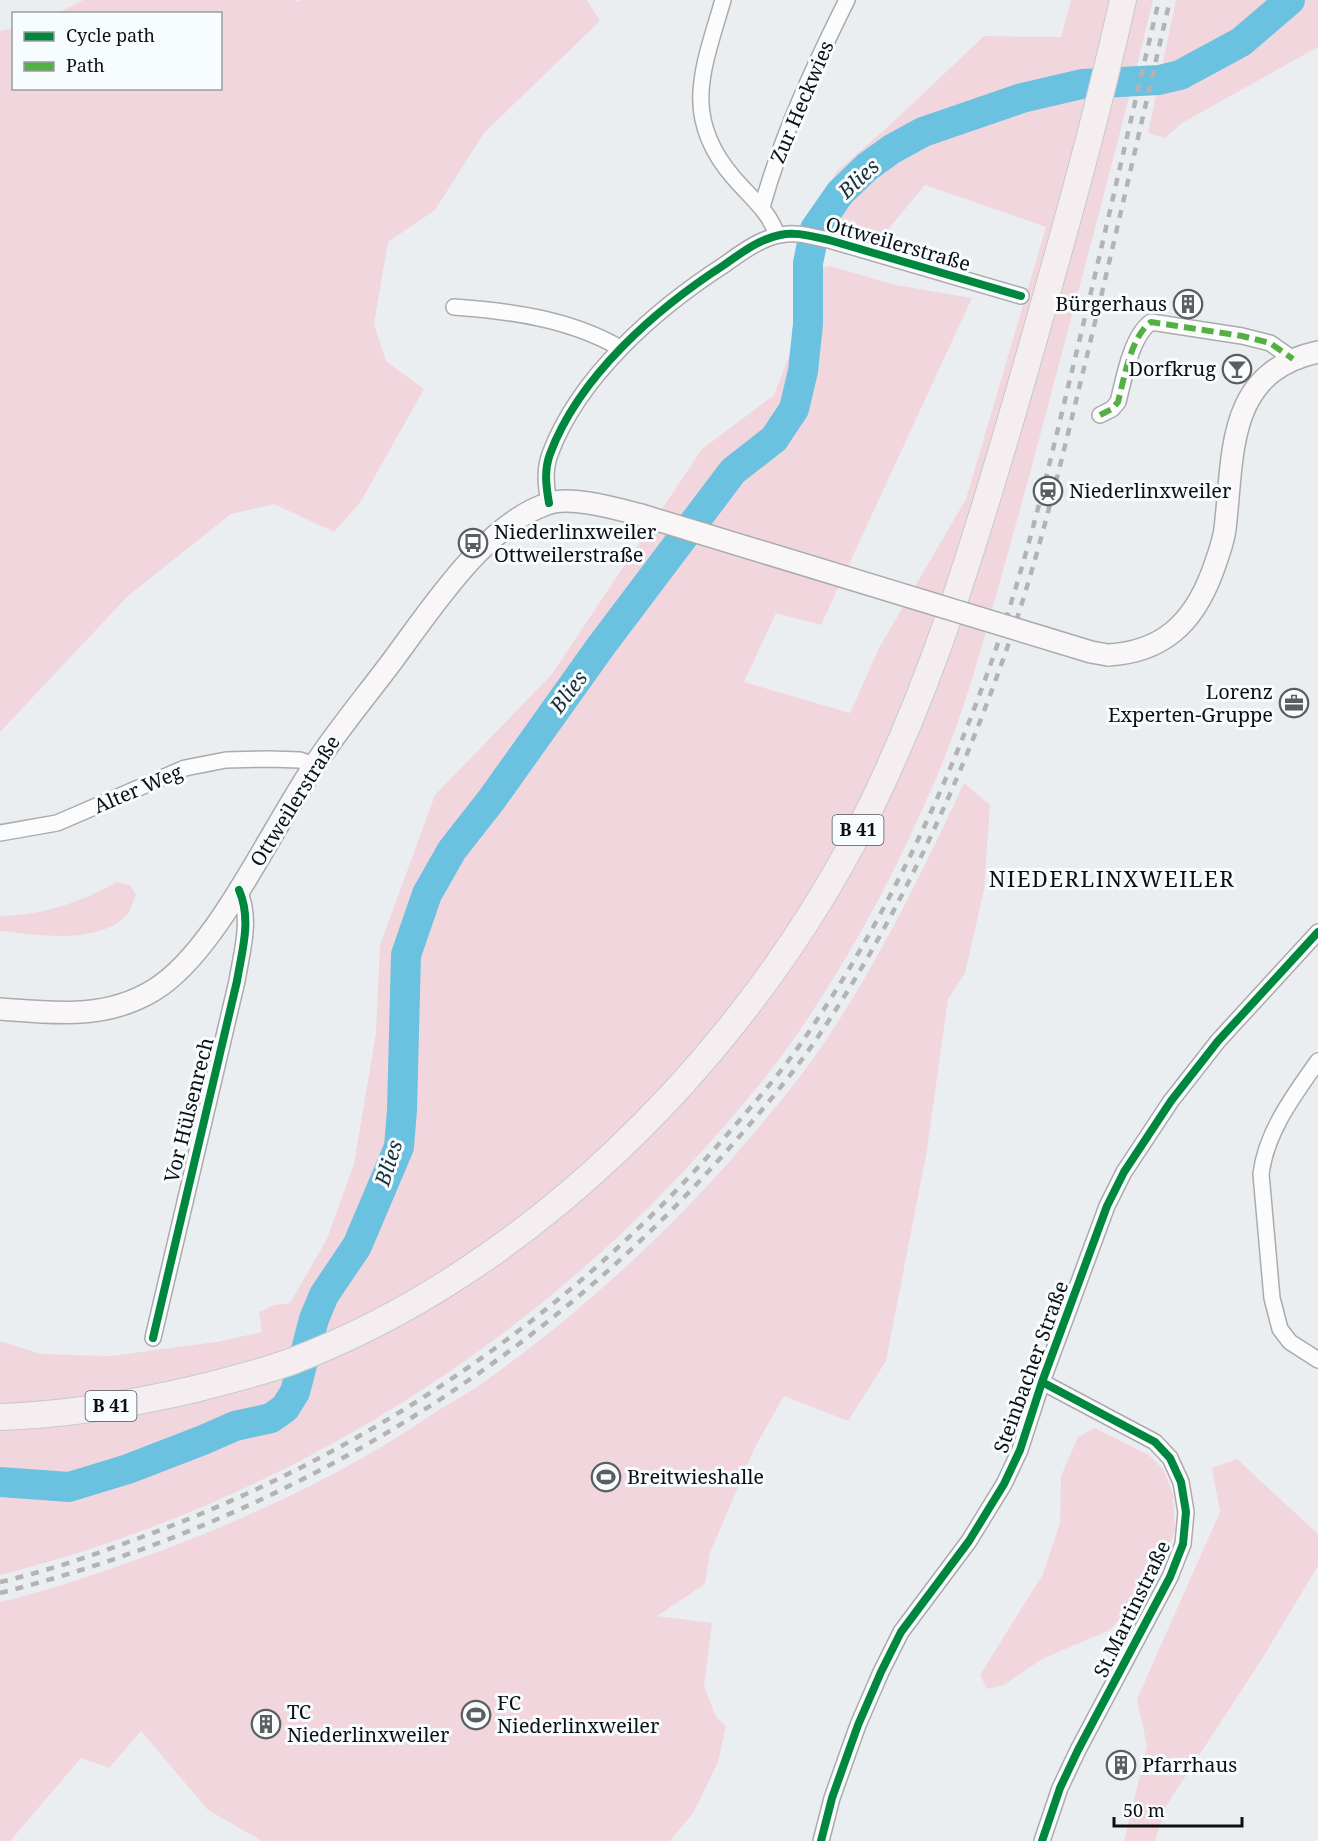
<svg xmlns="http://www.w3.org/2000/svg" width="1318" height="1841" font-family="'Noto Serif',serif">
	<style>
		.green { fill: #f2d6de }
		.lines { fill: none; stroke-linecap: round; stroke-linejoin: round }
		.river { stroke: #6ac2e0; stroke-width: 30 }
		.minor-casing { stroke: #a9abac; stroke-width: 18 }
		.secondary-casing { stroke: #a9abac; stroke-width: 24 }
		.trunk-casing { stroke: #c7c9ca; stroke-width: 28 }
		.minor { stroke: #fcfcfd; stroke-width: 15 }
		.secondary { stroke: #f9f6f8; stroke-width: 21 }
		.trunk { stroke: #f4eef0; stroke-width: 26 }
		.rail { stroke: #b3b3b4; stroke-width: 4.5; stroke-dasharray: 8 8; stroke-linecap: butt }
		.secondary-bridge-casing { stroke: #a9abac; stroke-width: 24; stroke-linecap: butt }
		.secondary-bridge { stroke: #f9f6f8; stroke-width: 21 }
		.quiet { stroke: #54b044; stroke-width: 6; stroke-dasharray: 12 6; stroke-linecap: butt }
		.cycleway-casing { stroke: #f7fcff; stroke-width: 11 }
		.cycleway { stroke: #00873e; stroke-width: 8 }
		.labels { text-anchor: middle; stroke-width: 6; stroke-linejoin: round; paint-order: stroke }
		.shield { fill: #f7fcff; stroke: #535658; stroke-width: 1.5 }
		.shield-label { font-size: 18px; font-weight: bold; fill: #0d0f10 }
		.street-label { font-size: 20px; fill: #0d0f10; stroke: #f7fcff }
		.poi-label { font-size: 20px; fill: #0d0f10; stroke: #f7fcff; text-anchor: start }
		.water-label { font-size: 21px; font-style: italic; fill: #1b2f38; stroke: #f7fcff }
		.quarter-label { font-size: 22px; letter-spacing: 1.5px; fill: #0d0f10; stroke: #f7fcff }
	</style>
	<rect width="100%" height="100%" fill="#ebeef0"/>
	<path class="green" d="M83 0H295L298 2 301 0H587L600 21 484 133 435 210 388 242 374 324 386 361 424 389 361 501 334 532 274 504 231 514 128 596 0 732V31L13 28 14 88H220V14L57 13Z
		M1071 0H1153C1118 146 1078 291 1040 436 1024 496 1007 557 990 617 975 671 959 725 937 776 899 866 853 953 798 1033 774 1068 747 1100 720 1131 533 1347 277 1505 0 1575V1341L41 1354 111 1356 216 1342 262 1332 259 1312 274 1305 290 1303 327 1239 354 1164 376 1033 380 945 435 795 552 674 702 449 774 395 799 330 797 284 813 270 830 266 896 285 972 298 821 625 776 613 744 682 850 713 879 648 966 499 1046 227 925 185 881 238 810 219 837 171 891 124 984 36 1061 37Z
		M1176 0H1318V47L1182 123 1165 138 1148 133Z
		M964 783 990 805 984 890 965 973 948 999 927 1150 886 1361 848 1421 784 1396 755 1447 710 1553 705 1584 657 1616 712 1623 704 1686 716 1717 726 1726 718 1762 694 1812 670 1841H262L208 1810 141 1731 109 1768 81 1758 10 1841H0V1602C47 1591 93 1575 138 1559 216 1531 294 1497 366 1456 387 1444 408 1430 428 1417 446 1405 466 1395 484 1382 579 1314 666 1235 742 1147 769 1115 796 1084 820 1049 877 965 921 875 964 783Z
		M116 882 130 885 136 895C133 901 131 911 126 916 96 945 38 935 0 931V916C40 916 82 902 116 882Z
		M1095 1428 1149 1455 1164 1470 1173 1495 1175 1530 1161 1570 1110 1630 1042 1659 1004 1685 987 1689 980 1675 1043 1574 1060 1523 1061 1476 1078 1437Z
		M1237 1459 1318 1534V1566L1260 1662 1166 1806 1155 1841H1124L1147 1746 1137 1699 1220 1512 1212 1468Z"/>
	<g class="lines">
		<path class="river" d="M0 1482 69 1487 128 1469 203 1440 235 1426 271 1418 285 1408 295 1392 314 1319 324 1295 357 1246 399 1147 402 1110 406 955 427 894 452 850 492 799 601 646 733 471 774 439 794 409 803 371 808 324V263L815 229 840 193 867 167 892 149 923 132 1022 98 1082 84 1159 80 1180 75 1241 42 1290 0"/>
		<g class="minor-casing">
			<path id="minor" d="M723 0C703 69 681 116 733 177 750 197 769 211 777 235
				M762 207C782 135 814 66 847 0
				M454 307C511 311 570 319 620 348
				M1100 415 1112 409 1118 402C1124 379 1131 336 1151 322L1242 336 1270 343 1293 359
				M549 503C546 486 544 470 550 454 579 376 656 309 724 265 741 253 759 239 780 235 796 231 813 237 829 240L1021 296
				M0 833 57 823 185 768 226 760 268 759 300 760 314 765
				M1318 1061C1294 1095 1266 1132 1261 1174L1272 1298 1280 1329 1290 1342 1318 1360
				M153 1338 237 981C242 950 252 920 239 890
				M821 1841 832 1798 858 1725 881 1672 901 1632 969 1541 1004 1484 1020 1450 1042 1382 1107 1206 1124 1172 1171 1101 1218 1041 1318 932
				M1042 1841 1060 1788 1078 1750 1170 1577 1183 1544 1186 1512 1181 1482 1170 1458 1155 1442 1042 1382"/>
		</g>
		<g class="secondary-casing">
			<path id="secondary" d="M1108 655C1163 652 1193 623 1212 573 1217 559 1223 544 1225 529 1234 455 1225 372 1318 352
				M0 1009C54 1013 105 1020 154 990 202 961 246 879 274 832 287 810 300 787 314 766 338 729 367 695 393 660 431 609 485 525 547 504 571 495 617 509 641 515"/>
		</g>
		<g class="trunk-casing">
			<path id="trunk" d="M0 1417C66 1415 131 1404 195 1389 227 1381 259 1373 290 1362 526 1273 734 1064 852 844 929 698 976 540 1022 381 1058 255 1094 129 1123 0"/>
		</g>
		<use href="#minor" class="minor"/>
		<use href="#secondary" class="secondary"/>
		<use href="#trunk" class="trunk"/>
		<path class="rail" d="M0 1582C44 1572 88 1557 131 1541 359 1459 566 1321 725 1137 752 1106 780 1074 804 1039 882 926 945 793 991 663 1024 571 1047 475 1070 379 1101 253 1129 126 1159 0
			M0 1593C281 1522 541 1365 731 1146 759 1114 786 1082 811 1047 890 933 953 799 1000 668 1035 572 1059 471 1083 372 1113 248 1141 124 1170 0"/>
		<g class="secondary-bridge-casing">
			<path id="secondary-bridge" d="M641 515 1091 652 1108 655"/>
		</g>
		<use href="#secondary-bridge" class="secondary-bridge"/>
		<path class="quiet" d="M1100 415 1112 409 1118 402C1124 379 1131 336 1151 322L1242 336 1270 343 1293 359"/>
		<g class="cycleway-casing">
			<path id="cycleway" d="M549 503C546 486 544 470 550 454 579 376 656 309 724 265 741 253 759 239 780 235 796 231 813 237 829 240L1021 296
				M153 1338 237 981C242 950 252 920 239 890
				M821 1841 832 1798 858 1725 881 1672 901 1632 969 1541 1004 1484 1020 1450 1042 1382 1107 1206 1124 1172 1171 1101 1218 1041 1318 932
				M1042 1841 1060 1788 1078 1750 1170 1577 1183 1544 1186 1512 1181 1482 1170 1458 1155 1442 1042 1382"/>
		</g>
		<use href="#cycleway" class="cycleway"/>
	</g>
	<defs>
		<g id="building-ring" transform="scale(1.5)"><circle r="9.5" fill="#f7fcff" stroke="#5b5d5e" stroke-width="1.5"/><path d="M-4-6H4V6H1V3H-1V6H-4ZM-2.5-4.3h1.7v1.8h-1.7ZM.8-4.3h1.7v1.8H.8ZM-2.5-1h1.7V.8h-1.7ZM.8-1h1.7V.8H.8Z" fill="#5b5d5e"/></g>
		<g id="bar-ring" transform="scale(1.5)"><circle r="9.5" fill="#f7fcff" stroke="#5b5d5e" stroke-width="1.5"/><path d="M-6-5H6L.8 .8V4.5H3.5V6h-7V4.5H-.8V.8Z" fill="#5b5d5e"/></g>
		<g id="station-ring" transform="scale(1.5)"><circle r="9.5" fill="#f7fcff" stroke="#5b5d5e" stroke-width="1.5"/><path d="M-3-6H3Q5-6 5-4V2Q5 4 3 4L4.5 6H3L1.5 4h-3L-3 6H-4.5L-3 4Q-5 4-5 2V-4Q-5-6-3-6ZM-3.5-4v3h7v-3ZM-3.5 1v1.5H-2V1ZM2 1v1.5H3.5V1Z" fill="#5b5d5e"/></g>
		<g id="bus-ring" transform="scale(1.5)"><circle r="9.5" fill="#f7fcff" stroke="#5b5d5e" stroke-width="1.5"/><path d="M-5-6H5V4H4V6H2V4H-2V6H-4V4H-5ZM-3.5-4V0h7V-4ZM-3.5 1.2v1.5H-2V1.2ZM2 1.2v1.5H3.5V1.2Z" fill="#5b5d5e"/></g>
		<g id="office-ring" transform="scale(1.5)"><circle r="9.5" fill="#f7fcff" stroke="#5b5d5e" stroke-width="1.5"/><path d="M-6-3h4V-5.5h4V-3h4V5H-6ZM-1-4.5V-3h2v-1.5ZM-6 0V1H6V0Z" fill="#5b5d5e"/></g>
		<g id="stadium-ring" transform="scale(1.5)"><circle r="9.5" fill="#f7fcff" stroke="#5b5d5e" stroke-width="1.5"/><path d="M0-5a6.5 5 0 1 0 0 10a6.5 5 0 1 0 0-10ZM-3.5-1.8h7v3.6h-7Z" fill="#5b5d5e"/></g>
	</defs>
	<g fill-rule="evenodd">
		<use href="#building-ring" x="1188" y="304"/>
		<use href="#bar-ring" x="1237" y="369"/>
		<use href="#station-ring" x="1048" y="491"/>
		<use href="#bus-ring" x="473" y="543"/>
		<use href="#office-ring" x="1294" y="703"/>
		<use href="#stadium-ring" x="606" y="1477"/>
		<use href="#stadium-ring" x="476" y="1715"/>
		<use href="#building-ring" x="266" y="1724"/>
		<use href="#building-ring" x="1121" y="1765"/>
	</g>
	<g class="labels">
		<g class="shield">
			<rect x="832.5" y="815" width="51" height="30" rx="4.5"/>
			<rect x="85.5" y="1391" width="51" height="30" rx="4.5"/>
		</g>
		<g class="shield-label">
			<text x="858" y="836">B 41</text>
			<text x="111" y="1412">B 41</text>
		</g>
		<g class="street-label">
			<text transform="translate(802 102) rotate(-67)" y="7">Zur Heckwies</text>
			<text transform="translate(898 244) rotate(16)" y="7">Ottweilerstraße</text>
			<text transform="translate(138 789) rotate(-23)" y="7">Alter Weg</text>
			<text transform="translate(295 801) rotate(-58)" y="7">Ottweilerstraße</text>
			<text transform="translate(189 1110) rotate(-76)" y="7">Vor Hülsenrech</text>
			<text transform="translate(1031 1367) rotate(-70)" y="7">Steinbacher Straße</text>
			<text transform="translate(1132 1609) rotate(-64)" y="7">St.Martinstraße</text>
		</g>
		<g class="poi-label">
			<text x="1167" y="311" text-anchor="end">Bürgerhaus</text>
			<text x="1216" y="376" text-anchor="end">Dorfkrug</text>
			<text x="1069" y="498">Niederlinxweiler</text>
			<text x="494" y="539">Niederlinxweiler<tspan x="494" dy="23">Ottweilerstraße</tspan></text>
			<text x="1273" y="699" text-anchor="end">Lorenz<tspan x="1273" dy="23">Experten-Gruppe</tspan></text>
			<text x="627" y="1484">Breitwieshalle</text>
			<text x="497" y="1710">FC<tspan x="497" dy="23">Niederlinxweiler</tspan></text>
			<text x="287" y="1719">TC<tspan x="287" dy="23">Niederlinxweiler</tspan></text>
			<text x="1142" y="1772">Pfarrhaus</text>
		</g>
		<g class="water-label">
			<text transform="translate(859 179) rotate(-43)" y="7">Blies</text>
			<text transform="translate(569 692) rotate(-53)" y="7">Blies</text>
			<text transform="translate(389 1163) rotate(-72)" y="7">Blies</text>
		</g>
		<g class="quarter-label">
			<text x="1112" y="887">NIEDERLINXWEILER</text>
		</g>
	</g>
	<rect x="12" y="12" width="210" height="78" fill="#f7fcff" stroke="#999d9f" stroke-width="1.5"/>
	<rect x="24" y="32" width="30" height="9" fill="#00873e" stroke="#999d9f" stroke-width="1.5"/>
	<text x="66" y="42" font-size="18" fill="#0d0f10">Cycle path</text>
	<rect x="24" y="62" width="30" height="9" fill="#54b044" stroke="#999d9f" stroke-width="1.5"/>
	<text x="66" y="72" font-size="18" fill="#0d0f10">Path</text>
	<path d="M1114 1817v9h128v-9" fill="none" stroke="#0d0f10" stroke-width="3"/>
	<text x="1123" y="1817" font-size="18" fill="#0d0f10" stroke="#f7fcff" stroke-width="4.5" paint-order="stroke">50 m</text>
</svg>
